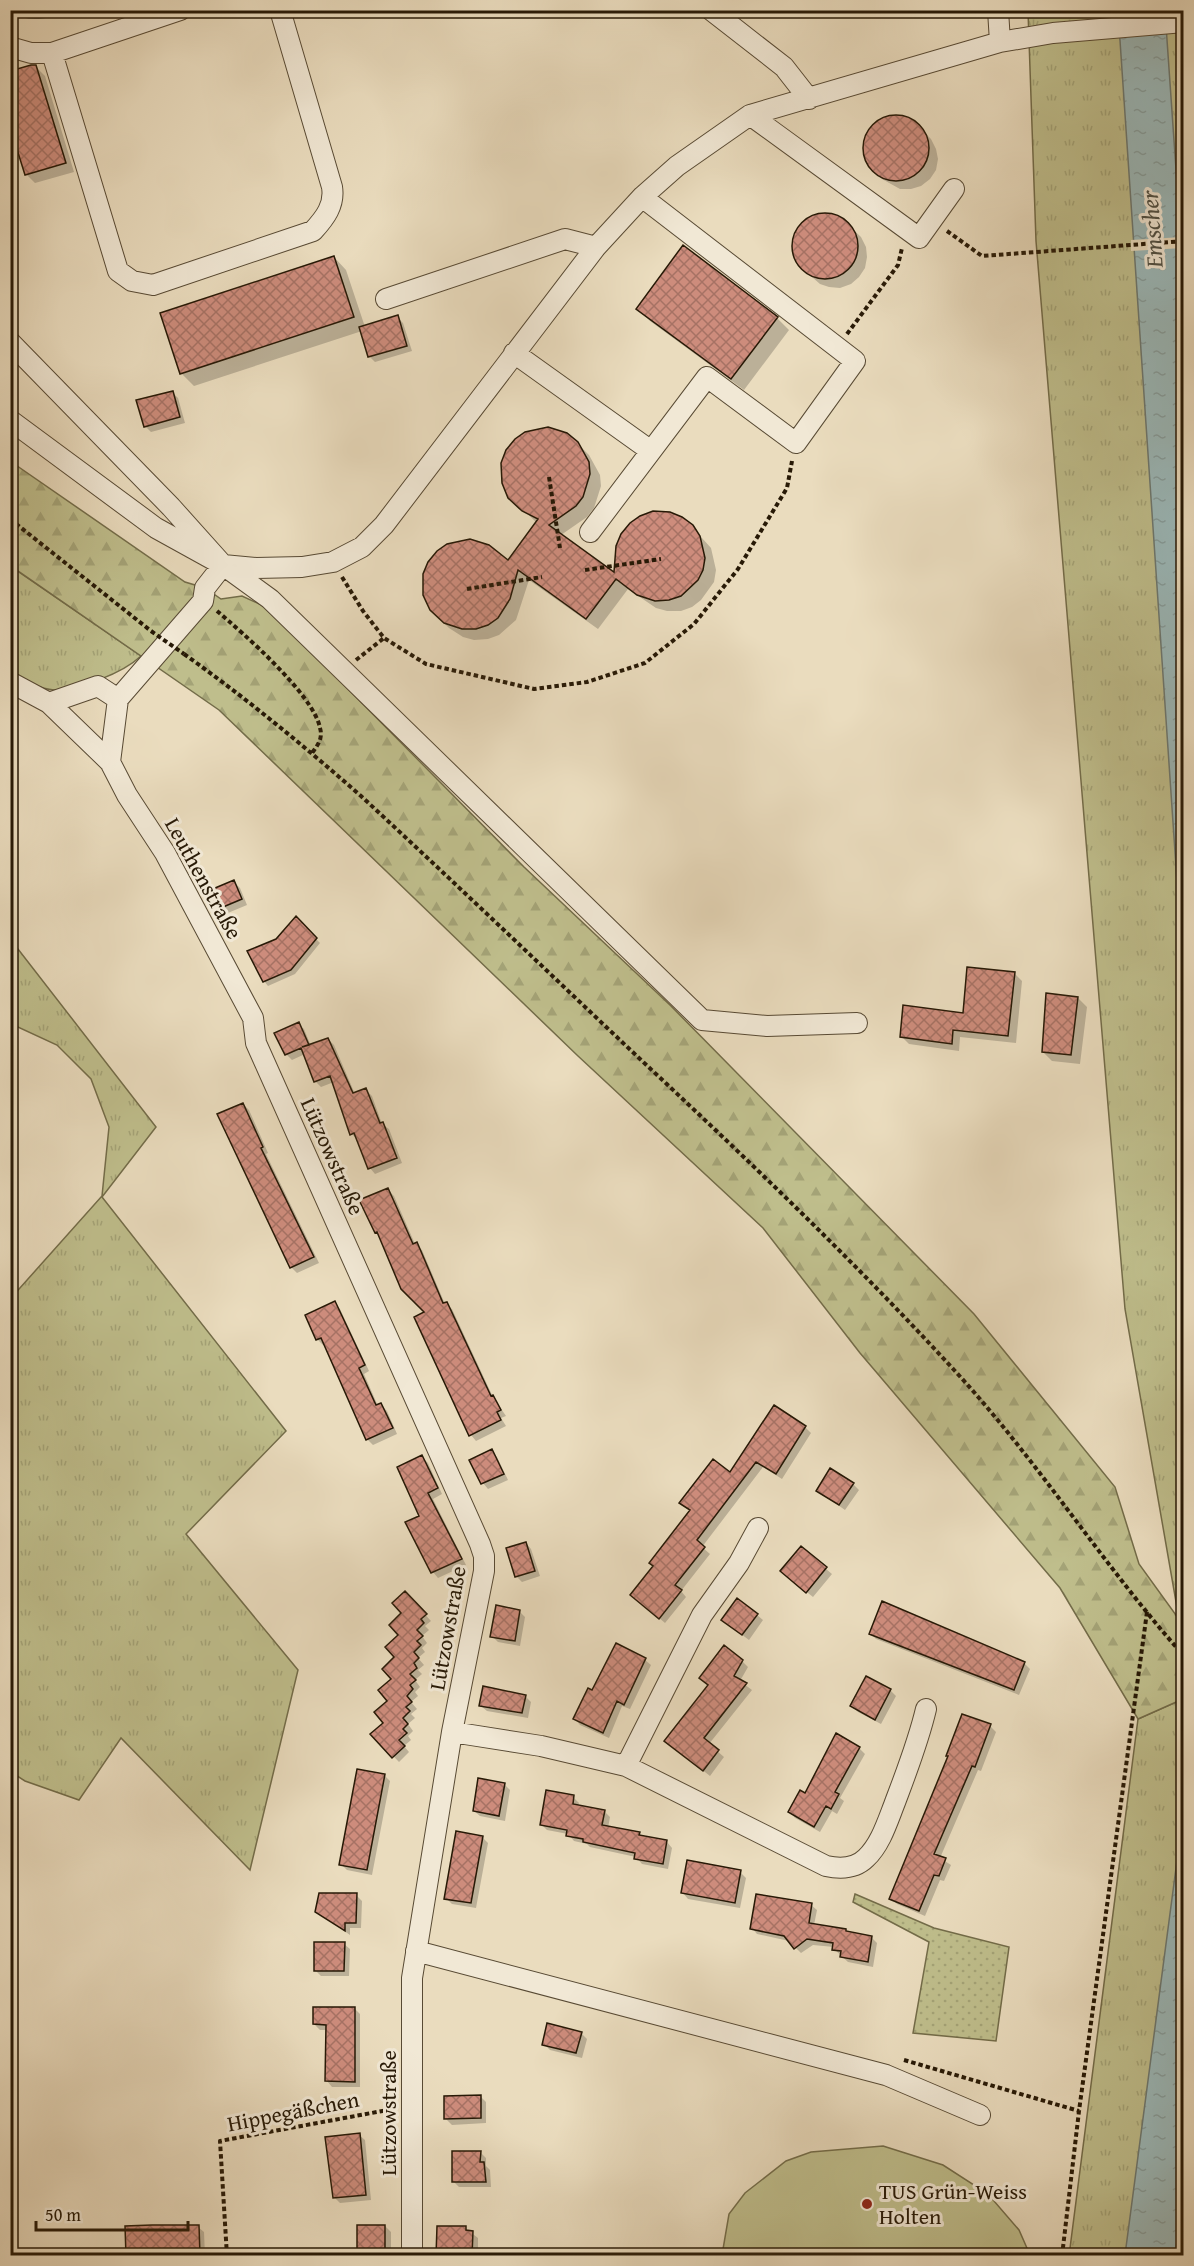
<svg xmlns="http://www.w3.org/2000/svg" width="1194" height="2266" font-family="'Gentium Book Plus',serif">
	<style>
		.grass { fill: url(#grass-tufts); stroke: #736c49; stroke-width: 1.5 }
		.forest { fill: url(#forest-firs); stroke: #736c49; stroke-width: 1.5 }
		.park { fill: url(#park-dots); stroke: #736c49; stroke-width: 1.5 }
		.garden { fill: #bfbe8c; stroke: #736c49; stroke-width: 1.5 }
		.water { fill: url(#water-ripples); stroke: #6d7972; stroke-width: 1.5 }
		.pier { fill: #eadcbe }
		.shadow { fill: #0003 }
		.building { fill: url(#building-cross-hatch); stroke: #271906; stroke-width: 1.5 }
		.lines { fill: none; stroke-linecap: round; stroke-linejoin: round }
		.minor-casing { stroke: #584a34; stroke-width: 22 }
		.path { stroke: #271906; stroke-width: 4; stroke-dasharray: 4.5 3; stroke-linecap: butt }
		.minor { stroke: #f1e8d5; stroke-width: 20 }
		.path-bridge { stroke: #271906; stroke-width: 4; stroke-dasharray: 4.5 3; stroke-linecap: butt }
		.poi-dot { fill: #8f2418; stroke: #f1e8d5; stroke-width: 2 }
		.labels { text-anchor: middle; stroke-width: 6; stroke-linejoin: round; paint-order: stroke }
		.street-label { font-size: 22px; fill: #271906; stroke: #f1e8d5 }
		.poi-label { font-size: 22px; fill: #271906; stroke: #f1e8d5; text-anchor: start }
		.water-label { font-size: 24px; font-style: italic; fill: #505145; stroke: #f1e8d5 }
	</style>
	<defs>
		<pattern id="grass-tufts" width="24" height="20" patternUnits="userSpaceOnUse" patternTransform="scale(1.5)"><rect width="24" height="20" fill="#bfbe8c"/><path d="M3 7l-1-3M5 7V3M7 7l1-3M15 17l-1-3M17 17v-4M19 17l1-3" fill="none" stroke="#a4a377"/></pattern>
		<pattern id="forest-firs" width="22" height="20" patternUnits="userSpaceOnUse" patternTransform="scale(1.5)"><rect width="22" height="20" fill="#bfbe8c"/><path d="M5 1l3.5 6h-7zM16 11l3.5 6h-7z" fill="#a4a377"/></pattern>
		<pattern id="park-dots" width="8" height="8" patternUnits="userSpaceOnUse" patternTransform="scale(1.5)"><rect width="8" height="8" fill="#bfbe8c"/><path d="M2 2h.1M6 6h.1" fill="none" stroke="#a4a377" stroke-width="1.8" stroke-linecap="round"/></pattern>
		<pattern id="water-ripples" width="26" height="14" patternUnits="userSpaceOnUse" patternTransform="scale(1.5)"><rect width="26" height="14" fill="#9bb9ba"/><path d="M2 4q2-2 4 0t4 0M15 11q2-2 4 0t4 0" fill="none" stroke="#869e9e"/></pattern>
		<pattern id="building-cross-hatch" width="8" height="8" patternUnits="userSpaceOnUse" patternTransform="scale(1.5)"><rect width="8" height="8" fill="#cd8c7c"/><path d="M0 0l8 8M0 8l8-8" fill="none" stroke="#a67264"/></pattern>
	</defs>
	<rect width="100%" height="100%" fill="#eadcbe"/>
	<filter id="stains"><feTurbulence type="fractalNoise" baseFrequency=".00333" numOctaves="4"/><feColorMatrix values="0 0 0 0 .2 0 0 0 0 .09 0 0 0 0 .02 0 0 0 .5 -.17"/></filter>
	<radialGradient id="worn" r=".72"><stop offset=".6" stop-color="#630" stop-opacity="0"/><stop offset="1" stop-color="#630" stop-opacity=".3"/></radialGradient>
	<path class="grass" d="M1028 11H1183V1642L1125 1309 1036 241Z
		M10 566 141 656C123 673 79 690 54 690 39 689 23 679 11 672Z
		M11 943 18 949 156 1127 102 1197 286 1431 186 1534 298 1670 250 1870 121 1738 79 1800 25 1781 11 1772V1298L102 1196 109 1127 91 1079 57 1045 18 1027 11 1028Z
		M1183 1699V2255L1069 2256 1138 1719Z"/>
	<path class="forest" d="M10 461 185 582 205 588 221 599 242 596 268 608 524 867 671 1006 974 1314 1115 1487 1139 1564 1181 1622 1184 1642 1183 1699 1138 1719 1060 1588 860 1353 763 1228 578 1056 219 710 11 566Z"/>
	<path class="park" d="M855 1894 934 1928 1009 1947 996 2041 913 2033 929 1942 853 1902Z"/>
	<path class="garden" d="M883 2146 943 2165 988 2194 1019 2230 1030 2255H722L729 2214 745 2193 786 2161 811 2152Z"/>
	<path class="water" d="M10 11 11 10 66 11C49 19 29 21 11 13Z
		M1118 11H1165L1183 270V970Z
		M1183 1815 1184 2192 1175 2255H1125Z"/>
	<path class="pier" d="M1183 237V248L1131 251V240Z"/>
	<path class="shadow" d="M36 67 45 76 74 172 35 183 26 174Z
		M894 116 914 122 931 139 936 149 938 159 936 170 930 179 921 186 911 189H900L882 179 867 161 864 151 865 141 869 132 884 118Z
		M824 214 843 220 861 237 866 247 867 257 865 268 859 277 851 284 840 288 829 287 820 284 812 277 796 259 794 249V239L798 229 805 222Z
		M334 257 346 270 365 327 397 317 403 323 412 351 375 362 370 357 362 331 194 386 182 374 162 314Z
		M638 309 777 318 789 330 744 390 650 321Z
		M172 392 178 398 185 423 151 432 145 426Z
		M577 443 589 455 600 475 601 486 594 508 587 517 561 535 616 575 692 527 711 548 716 570 714 582 701 600 692 607 681 611H667L656 608 628 589 598 629 529 580 516 620 499 635 488 639 474 640 463 637 449 628 437 616 508 562 537 523 510 497Z
		M234 882 240 888 247 905 223 915 218 909 210 892Z
		M296 919 320 943 295 974 268 986 264 981Z
		M1014 973 1022 981 1016 1043 960 1037 959 1051 909 1044 901 1036 964 1015Z
		M1078 998 1087 1007 1080 1064 1052 1061 1043 1052Z
		M298 1024 304 1029 311 1046 328 1039 334 1045 355 1094 366 1090 372 1096 382 1124 389 1129 402 1163 375 1174 370 1168 357 1140 352 1134 334 1082 321 1087 315 1081 305 1054 292 1060 286 1054Z
		M243 1104 249 1110 268 1153 266 1154 319 1263 297 1273 291 1267Z
		M388 1190 394 1196 415 1244 422 1250 445 1304 452 1309 493 1397 506 1416 501 1418 506 1426 476 1441 471 1435 416 1318 426 1313 376 1232Z
		M334 1303 340 1309 369 1371 364 1374 378 1406 381 1405 387 1411 397 1434 373 1445 367 1439 325 1344 323 1345 317 1339Z
		M805 1427 811 1433 782 1479 763 1467 702 1547 710 1554 681 1591 686 1597 665 1623 638 1600 654 1567 691 1511 681 1503Z
		M492 1451 497 1457 508 1480 488 1489 483 1483Z
		M422 1457 428 1463 442 1494 433 1499 466 1565 438 1578 433 1572 421 1516Z
		M853 1484 859 1490 845 1510 818 1491Z
		M526 1543 531 1549 540 1576 522 1582 516 1576Z
		M801 1548 832 1574 813 1597 788 1577Z
		M405 1593 431 1621 425 1626 429 1630 422 1636 427 1643 422 1648 425 1652 418 1658 424 1665 418 1670 422 1674 415 1680 420 1687 415 1692 418 1696 411 1702 417 1709 411 1714 415 1718 408 1724 413 1731 408 1736 411 1740 404 1746 409 1752 399 1762 372 1734 385 1723Z
		M519 1611 525 1617 520 1646 498 1642 492 1636Z
		M757 1615 763 1620 749 1640 729 1625Z
		M870 1633 1024 1663 1030 1669 1019 1695 876 1639Z
		M645 1660 651 1665 630 1709 622 1706 609 1738 580 1725 575 1719 593 1692Z
		M742 1661 748 1667 740 1681 752 1690 709 1744 724 1757 710 1776 672 1746Z
		M867 1678 890 1690 896 1696 881 1724 858 1712 852 1706Z
		M525 1696 531 1702 528 1718 487 1711 481 1706Z
		M990 1726 996 1732 981 1771 978 1770 940 1858 951 1865 944 1881 940 1880 925 1916 897 1904 891 1898Z
		M859 1748 865 1754 840 1798 844 1801 837 1814 832 1811 820 1832 795 1818 790 1812 805 1795Z
		M384 1775 390 1781 372 1875 347 1870 341 1864Z
		M504 1784 510 1790 505 1821 480 1816 474 1811Z
		M573 1797 579 1803 578 1806 604 1811 610 1817 608 1828 639 1833 643 1837 667 1842 672 1848 668 1869 642 1864 636 1857 590 1847 587 1844 574 1841 568 1834 547 1830 541 1824Z
		M482 1837 488 1843 476 1908 452 1904 446 1898Z
		M740 1872 746 1878 740 1908 688 1899 683 1893Z
		M356 1895 362 1901 361 1928H350V1935L317 1912Z
		M811 1905 817 1910 814 1925 871 1937 877 1943 873 1967 848 1962 834 1949V1947L813 1945 801 1953 789 1941 757 1934 752 1928Z
		M344 1944 350 1949 349 1976H321L315 1970Z
		M354 2008 360 2014V2087H332L327 2081V2030H320L314 2024Z
		M581 2033 587 2039 582 2058 550 2050 544 2044Z
		M480 2096 486 2102V2123L452 2125 446 2119Z
		M359 2135 365 2140 371 2200 340 2203 334 2197Z
		M480 2152 486 2158V2166L490 2170 491 2187H459L453 2181Z
		M385 2226 391 2232V2256H358Z
		M198 2227 204 2232 205 2256H127Z
		M465 2228 478 2238V2256H438Z
		M11 2252H52L56 2256H11Z"/>
	<path class="building" d="M31 65H36L66 163 25 175 10 127V71Z
		M863 148a33 33 0 1 1 66 0a33 33 0 1 1-66 0Z
		M792 246a33 33 0 1 1 66 0a33 33 0 1 1-66 0Z
		M683 245 778 317 731 379 636 309Z
		M334 256 354 317 180 374 160 313Z
		M398 315 407 346 368 357 359 327Z
		M173 391 180 417 144 427 136 400Z
		M548 427 567 433 578 442 589 462 590 474 583 497 576 506 549 525 614 572 616 546 621 534 630 523 640 516 653 511 670 512 682 517 693 525 700 536 705 558 703 570 698 580 681 596 669 600 655 601 637 595 616 579 586 619 518 570 510 599 498 618 488 625 476 629H462L444 623 430 610 423 595V574L428 562 437 551 447 544 470 539 489 545 508 560 538 519 522 511 508 498 502 483 501 463 506 450 515 439 525 432Z
		M234 880 242 899 216 910 208 891Z
		M296 916 317 938 291 970 263 982 247 951 276 939Z
		M967 967 1015 972 1008 1036 953 1030 952 1044 900 1037 903 1005 963 1013Z
		M1046 993 1078 997 1071 1055 1042 1052Z
		M299 1022 309 1045 302 1047 328 1038 353 1093 366 1088 380 1123 383 1122 397 1158 368 1169 354 1133 350 1135 330 1076 314 1082 301 1048 285 1055 274 1033Z
		M243 1103 263 1147 261 1148 314 1257 290 1268 217 1114Z
		M388 1188 413 1244 417 1242 443 1303 447 1302 491 1396 493 1395 501 1410 497 1412 501 1420 469 1436 414 1317 424 1312 401 1289 377 1232 375 1233 359 1200Z
		M335 1301 365 1365 359 1368 376 1405 381 1403 393 1428 366 1440 321 1338 316 1340 305 1315Z
		M774 1405 806 1426 776 1474 756 1462 697 1540 705 1547 675 1585 682 1590 659 1619 630 1595 653 1566 649 1563 690 1510 679 1503 713 1459 730 1472Z
		M492 1449 504 1474 481 1484 469 1460Z
		M422 1455 438 1488 428 1493 462 1559 431 1573 405 1522 419 1516 397 1467Z
		M830 1468 854 1483 839 1505 816 1491Z
		M526 1542 535 1571 515 1577 506 1548Z
		M801 1546 827 1567 806 1593 780 1571Z
		M405 1591 427 1614 421 1619 424 1623 417 1630 423 1636 417 1641 421 1645 414 1652 419 1658 414 1663 417 1668 410 1674 416 1680 410 1685 413 1689 407 1696 412 1702 406 1707 410 1711 403 1718 408 1724 403 1729 407 1733 399 1740 405 1746 392 1758 370 1734 383 1723 374 1712 387 1701 378 1690 391 1679 382 1669 394 1657 385 1647 398 1635 389 1625 401 1613 392 1603Z
		M737 1598 758 1614 742 1635 721 1620Z
		M882 1601 1025 1662 1014 1690 869 1634Z
		M496 1605 520 1610 515 1641 490 1637Z
		M616 1643 646 1658 624 1705 617 1701 603 1733 573 1719 588 1688 592 1690Z
		M724 1645 743 1660 734 1676 747 1683 704 1738 719 1750 703 1771 664 1741 708 1685 699 1678Z
		M866 1676 891 1689 875 1720 850 1706Z
		M483 1686 526 1695 522 1713 479 1706Z
		M962 1714 991 1724 975 1767 972 1766 934 1854 946 1858 939 1876 934 1875 919 1911 889 1899 948 1756H946Z
		M836 1733 860 1747 835 1792 839 1794 831 1809 826 1806 814 1827 788 1812 800 1790 805 1793Z
		M357 1769 385 1774 367 1870 339 1865Z
		M478 1778 505 1783 499 1816 473 1811Z
		M546 1790 574 1795 573 1804 605 1810 602 1825 640 1832 639 1835 667 1840 663 1864 634 1859 635 1853 583 1842V1839L566 1836 567 1830 540 1825Z
		M456 1831 483 1836 471 1903 444 1899Z
		M687 1860 741 1870 735 1903 681 1893Z
		M319 1893H357L356 1923H345V1931L315 1912Z
		M756 1894 812 1903 809 1923 846 1929V1931L872 1936 868 1962 840 1957 841 1951 832 1950 833 1943 807 1939 794 1949 784 1936 750 1929Z
		M314 1942H345L344 1971H314Z
		M313 2007H355V2082L325 2081 326 2025 313 2024Z
		M547 2023 582 2032 576 2053 542 2045Z
		M481 2095V2118L444 2119V2096Z
		M360 2133 366 2195 333 2198 325 2137Z
		M452 2151H481L480 2162H484L486 2182H452Z
		M152 2225H199L200 2256H126L125 2226Z
		M357 2225H385V2256H357Z
		M437 2226H466V2230L473 2231 472 2256H436Z"/>
	<g class="lines">
		<g class="minor-casing">
			<path id="minor" d="M711 10 784 67 809 99
				M998 10 1000 42
				M10 47 31 53H52L180 10
				M52 53 118 271 132 281 153 285 313 231C325 218 335 205 332 187L280 10
				M750 115 919 238 954 189
				M386 299 565 239 596 247
				M10 342 171 507 223 565 270 599 702 1020 767 1026 857 1023
				M514 353 651 451
				M10 420 156 528 223 565 256 568 302 567 333 562 362 547 384 525 596 247 642 197 677 166 750 115 1000 42 1053 33 1184 22
				M590 532 707 377 796 443 855 361 642 197
				M10 682 49 703 110 762 127 795 165 853 253 1018 256 1043 480 1544 484 1556V1571L452 1732 412 1978V2256
				M118 699 203 601 205 588 223 565
				M49 703 98 686 118 699 110 762
				M452 1732 541 1746 626 1766 826 1866C840 1869 855 1869 866 1858 880 1845 887 1823 894 1805 906 1773 918 1743 926 1709
				M626 1766 702 1615 739 1563 758 1528
				M416 1951 886 2075 980 2115"/>
		</g>
		<path class="path" d="M947 231 982 256 1184 241
			M847 334 898 265 902 248
			M549 477 560 548
			M10 519 151 631
			M585 570 661 559
			M342 577 363 611 384 638 426 664 534 689 587 682 645 663 694 624 738 569 787 488 792 461
			M467 589 542 577
			M217 611C243 633 314 695 320 728 323 738 318 745 312 753
			M184 654C246 698 304 746 361 796 455 883 547 971 640 1059 748 1160 855 1262 955 1371 1038 1461 1103 1565 1184 1656
			M356 660 384 638
			M904 2060 1079 2111
			M227 2256 220 2141 393 2109
			M1062 2256 1079 2111 1147 1612"/>
		<use href="#minor" class="minor"/>
		<path class="path-bridge" d="M151 631 184 654"/>
	</g>
	<circle class="poi-dot" cx="867" cy="2204" r="6"/>
	<g class="labels">
		<g class="street-label">
			<text transform="translate(204 878) rotate(61)" y="8">Leuthenstraße</text>
			<text transform="translate(333 1156) rotate(66)" y="8">Lützowstraße</text>
			<text transform="translate(447 1628) rotate(-80)" y="8">Lützowstraße</text>
			<text transform="translate(293 2111) rotate(-11)" y="8">Hippegäßchen</text>
			<text transform="translate(388 2113) rotate(-90)" y="8">Lützowstraße</text>
		</g>
		<g class="poi-label">
			<text x="879" y="2199">TUS Grün-Weiss<tspan x="879" dy="25">Holten</tspan></text>
		</g>
		<g class="water-label">
			<text transform="translate(1152 229) rotate(-94)" y="8">Emscher</text>
		</g>
	</g>
	<rect width="1194" height="2266" fill="none" stroke="#eadcbe" stroke-width="36"/>
	<rect x="12" y="12" width="1170" height="2242" fill="none" stroke="#271906" stroke-width="3"/>
	<rect x="18" y="18" width="1158" height="2230" fill="none" stroke="#271906" stroke-width="1.5"/>
	<path d="M36 2221v9h152v-9" fill="none" stroke="#271906" stroke-width="3"/>
	<text x="45" y="2221" font-size="18" fill="#271906" stroke="#f1e8d5" stroke-width="4.5" paint-order="stroke">50 m</text>
	<rect width="100%" height="100%" filter="url(#stains)"/>
	<rect width="100%" height="100%" fill="url(#worn)"/>
</svg>
